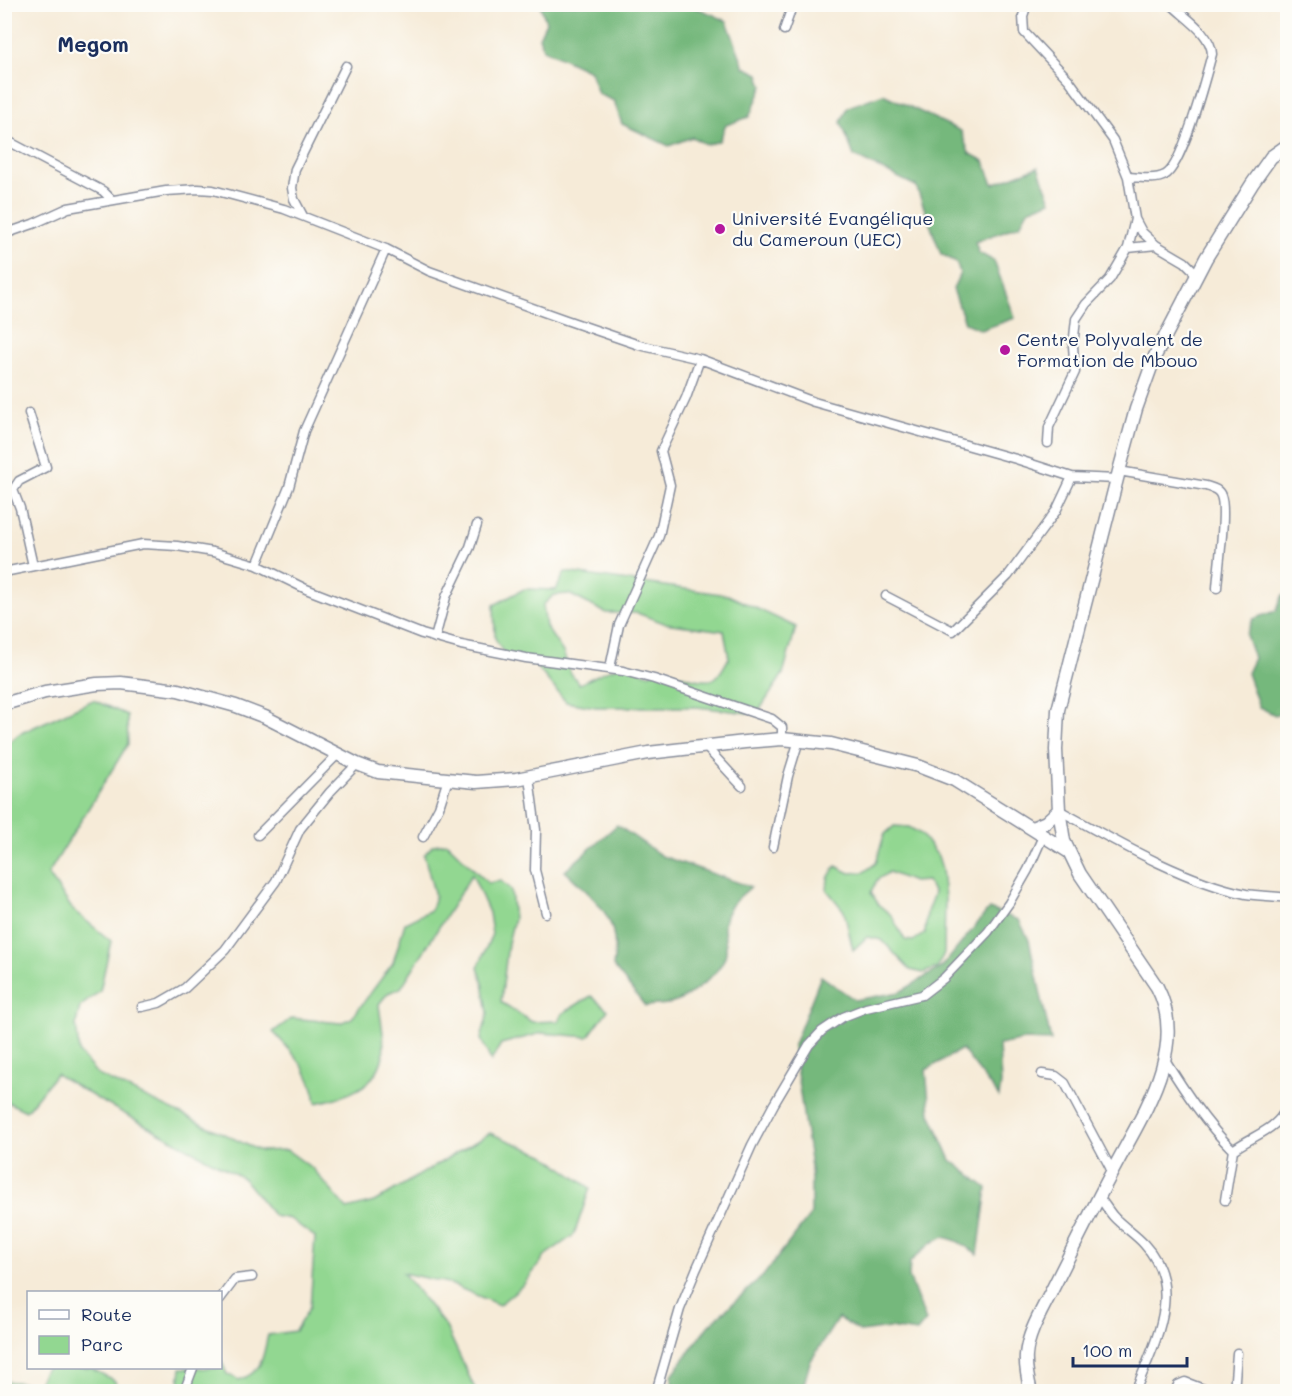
<svg xmlns="http://www.w3.org/2000/svg" width="1292" height="1396" font-family="Mali,sans-serif">
	<style>
		.green { fill: #92d791; stroke: #568378; stroke-width: 1.5; fill-rule: evenodd }
		.forest { fill: #75b87b; stroke: #48746c; stroke-width: 1.5 }
		.lines { fill: none; stroke-linecap: round; stroke-linejoin: round }
		.street-casing { stroke: #888d9b; stroke-width: 11 }
		.secondary-casing { stroke: #888d9b; stroke-width: 15 }
		.street { stroke: #fff; stroke-width: 8 }
		.secondary { stroke: #fff; stroke-width: 12 }
		.poi-dot { fill: #b5179e; stroke: #fdfcf7; stroke-width: 2 }
		.labels { text-anchor: middle; stroke-width: 4.5; stroke-linejoin: round; paint-order: stroke }
		.poi-label { font-size: 18px; fill: #1b2f5e; stroke: #fdfcf7; text-anchor: start }
		.quarter-label { font-size: 21px; font-weight: bold; fill: #1b2f5e; stroke: #fdfcf7 }
	</style>
	<rect width="100%" height="100%" fill="#fdfcf7"/>
	<filter id="ink" filterUnits="userSpaceOnUse"><feTurbulence type="fractalNoise" baseFrequency=".0167" numOctaves="2"/><feDisplacementMap in="SourceGraphic" scale="12" xChannelSelector="R" yChannelSelector="G"/><feConvolveMatrix kernelMatrix="1 2 1 2 8 2 1 2 1" color-interpolation-filters="sRGB"/></filter>
	<filter id="wash" filterUnits="userSpaceOnUse"><feTurbulence type="fractalNoise" baseFrequency=".008" numOctaves="4" result="noise"/><feDisplacementMap in="SourceGraphic" scale="24" xChannelSelector="R" yChannelSelector="G"/><feGaussianBlur stdDeviation="1.35" result="paint"/><feColorMatrix in="noise" values="0 0 0 0 0 0 0 0 0 0 0 0 0 0 0 0 0 1.4 0 .05"/><feComposite in="paint" operator="in"/></filter>
	<g filter="url(#wash)">
		<rect width="100%" height="100%" fill="#f6ebd8"/>
		<path class="green" d="M565 572 728 595 796 627 783 674 757 714 697 707H596L566 702 536 666 504 654 495 638 494 605 524 589 556 590ZM569 594 606 613H637L664 623 724 631 729 658C725 664 721 674 715 678 704 686 670 671 658 668L650 674C643 673 639 669 632 667 616 662 594 678 579 684L570 672 563 652 546 627 543 605 554 595Z
			M93 700 127 715 128 744 48 874 73 910 111 941 100 991 80 1007 76 1023 79 1053 98 1075 260 1151 287 1150 313 1169 347 1209 374 1202 490 1133 544 1155 590 1188 574 1235 547 1254 524 1284 499 1305 448 1283 403 1273 446 1327 476 1391H178L181 1368H220L221 1360 227 1374 239 1380C264 1371 262 1358 268 1335L295 1331 310 1307 315 1237 290 1219 274 1216 243 1178 101 1101 56 1074 26 1111 5 1101 4 747 19 734Z
			M894 826 909 827 921 834 938 856 942 869 945 898 944 953 937 968 923 973 910 970 882 940 867 937 853 950 844 911 827 890 828 878 836 866 850 873 864 872 876 863 884 835ZM889 872 913 882 927 881 934 893 927 912 925 933 913 941 905 940 891 915 879 905 871 893 877 880Z
			M447 843 488 883 501 881 511 890 514 919 508 943 501 1002 532 1022 558 1021 563 1013 591 996 608 1010 588 1037 542 1033 501 1044 491 1061 481 1039 488 1013 483 982 478 968 492 934 489 913 472 874 401 988 388 993 379 1004C380 1019 386 1039 383 1055 377 1088 345 1097 316 1103 313 1073 294 1054 273 1032L292 1018 340 1023 352 1018 393 963 405 923 431 910 435 896 424 855 433 845Z
			M46 1368H91L115 1381 118 1391H5L4 1381 37 1384Z"/>
		<path class="forest" d="M651 4 658 8C685 0 703 10 727 21L744 67 759 74 763 86 749 117 726 125 719 141 707 145 692 137 669 146 622 124 614 101 598 94 590 71 543 49 539 37 546 22 540 5Z
			M883 94 961 131 969 153 984 161 993 184 1038 167 1051 201 1028 210 1020 225 975 242 979 253 994 261 1015 318 981 330 965 323 953 289 960 273 956 262 941 254 916 186 854 156 841 122 848 107Z
			M1287 594V710L1275 715 1259 707 1247 673 1254 658 1246 635 1253 619 1276 611 1283 595Z
			M617 825 662 856 751 887C739 897 726 907 724 924 723 933 727 943 726 952 724 971 690 997 673 1003 664 1005 654 1005 645 1006L613 966C622 919 597 901 565 871Z
			M989 909 1019 920 1029 940 1051 1041 1024 1040 999 1045 1001 1083 999 1097 962 1049 926 1070 930 1113 951 1160 987 1188 978 1254 957 1241 944 1237 931 1243 910 1262 909 1277 926 1321 917 1332 889 1328 861 1332 838 1318 810 1362 802 1391H674L672 1375 708 1326 763 1276 811 1214V1167L793 1047 821 976 855 1000 900 992 942 967Z"/>
	</g>
	<g filter="url(#ink)">
		<g class="lines">
			<g class="street-casing">
				<path id="street" d="M1027 4 1023 16 1024 32 1069 80 1113 140 1128 177 1135 219 1142 232 1156 245 1185 262 1192 269 1196 278
					M784 30 793 4
					M4 139 103 191 112 200
					M1128 177C1139 177 1155 181 1165 175 1182 167 1206 76 1212 54 1211 33 1185 18 1171 4
					M303 216 294 199 292 188 295 169 346 66
					M4 234 33 224 68 208 166 191 198 189 213 190 284 209 386 249 429 271 566 320 639 345 700 359 814 402 1016 459 1072 477 1117 479
					M1128 248 1156 245
					M29 413 46 467 19 481 13 490 20 508 33 566
					M1048 443 1049 427 1075 372 1073 346 1076 319 1086 304 1110 279 1128 248 1135 219
					M1119 471 1206 486C1212 488 1219 489 1221 496 1227 509 1218 570 1217 588
					M257 565 289 487 304 431 386 249
					M4 572 143 544 177 546 213 552 257 565 306 589 422 634 461 645 526 658 623 671 654 679 772 719 782 727V739
					M886 596 953 631 1008 576 1056 511 1072 477
					M435 638 446 597 470 547 477 525
					M610 668 619 625 659 536 670 485 661 451 686 398 700 359
					M705 746 742 786
					M529 777 536 830 535 870 546 913
					M1059 810C1115 841 1183 881 1246 894 1259 896 1274 896 1288 898
					M258 835 337 755
					M423 837 439 807 448 779
					M773 847 788 776 799 740
					M142 1007 159 1003 185 988 225 950 276 881 300 829 330 792 357 764
					M1164 1058C1184 1090 1206 1124 1233 1150
					M1042 1074 1056 1076 1065 1083 1112 1171
					M1099 1197C1104 1203 1108 1210 1113 1216 1122 1226 1135 1234 1144 1244 1186 1289 1154 1343 1135 1392
					M1225 1200 1233 1150C1249 1138 1274 1130 1283 1114
					M220 1299 235 1279 252 1277
					M4 1391 6 1392
					M184 1392 193 1368
					M656 1392 680 1309 696 1270 752 1145 774 1104 809 1045 822 1031 843 1017 866 1008 922 995 944 978 988 932 1009 903 1028 870 1043 836
					M1175 1392 1178 1385 1185 1382 1211 1392
					M1234 1392 1237 1353"/>
			</g>
			<g class="secondary-casing">
				<path id="secondary" d="M4 704 45 692 97 684 121 683 178 690 236 706 265 717 357 764 378 772 476 782 516 779 648 753 745 742 782 739 831 744 918 766 954 780 1069 852
					M1032 828 1046 822 1059 810
					M1031 1392C1028 1380 1025 1367 1026 1355 1028 1332 1043 1309 1053 1288 1072 1250 1091 1212 1111 1174 1139 1119 1190 1050 1157 987L1080 874 1064 841 1059 810 1056 750 1058 710 1119 471 1136 409 1155 356 1206 258 1252 184 1271 157 1288 145"/>
			</g>
			<use href="#street" class="street"/>
			<use href="#secondary" class="secondary"/>
		</g>
	</g>
	<g class="poi-dot">
		<circle cx="720" cy="229" r="6"/>
		<circle cx="1005" cy="350" r="6"/>
	</g>
	<g class="labels">
		<g class="poi-label">
			<text x="732" y="225">Université Evangélique<tspan x="732" dy="21">du Cameroun (UEC)</tspan></text>
			<text x="1017" y="346">Centre Polyvalent de<tspan x="1017" dy="21">Formation de Mbouo</tspan></text>
		</g>
		<g class="quarter-label">
			<text x="93" y="52">Megom</text>
		</g>
	</g>
	<rect width="1292" height="1396" fill="none" stroke="#fdfcf7" stroke-width="24"/>
	<rect x="27" y="1291" width="195" height="78" fill="#fdfcf7" stroke="#a3aaba" stroke-width="1.5"/>
	<rect x="39" y="1310" width="30" height="9" fill="#ffffff" stroke="#a3aaba" stroke-width="1.5"/>
	<text x="81" y="1321" font-size="18" fill="#1b2f5e">Route</text>
	<rect x="39" y="1336" width="30" height="18" fill="#92d791" stroke="#a3aaba" stroke-width="1.5"/>
	<text x="81" y="1351" font-size="18" fill="#1b2f5e">Parc</text>
	<path d="M1073 1357v9h114v-9" fill="none" stroke="#1b2f5e" stroke-width="3"/>
	<text x="1082" y="1357" font-size="18" fill="#1b2f5e" stroke="#fdfcf7" stroke-width="4.5" paint-order="stroke">100 m</text>
</svg>
